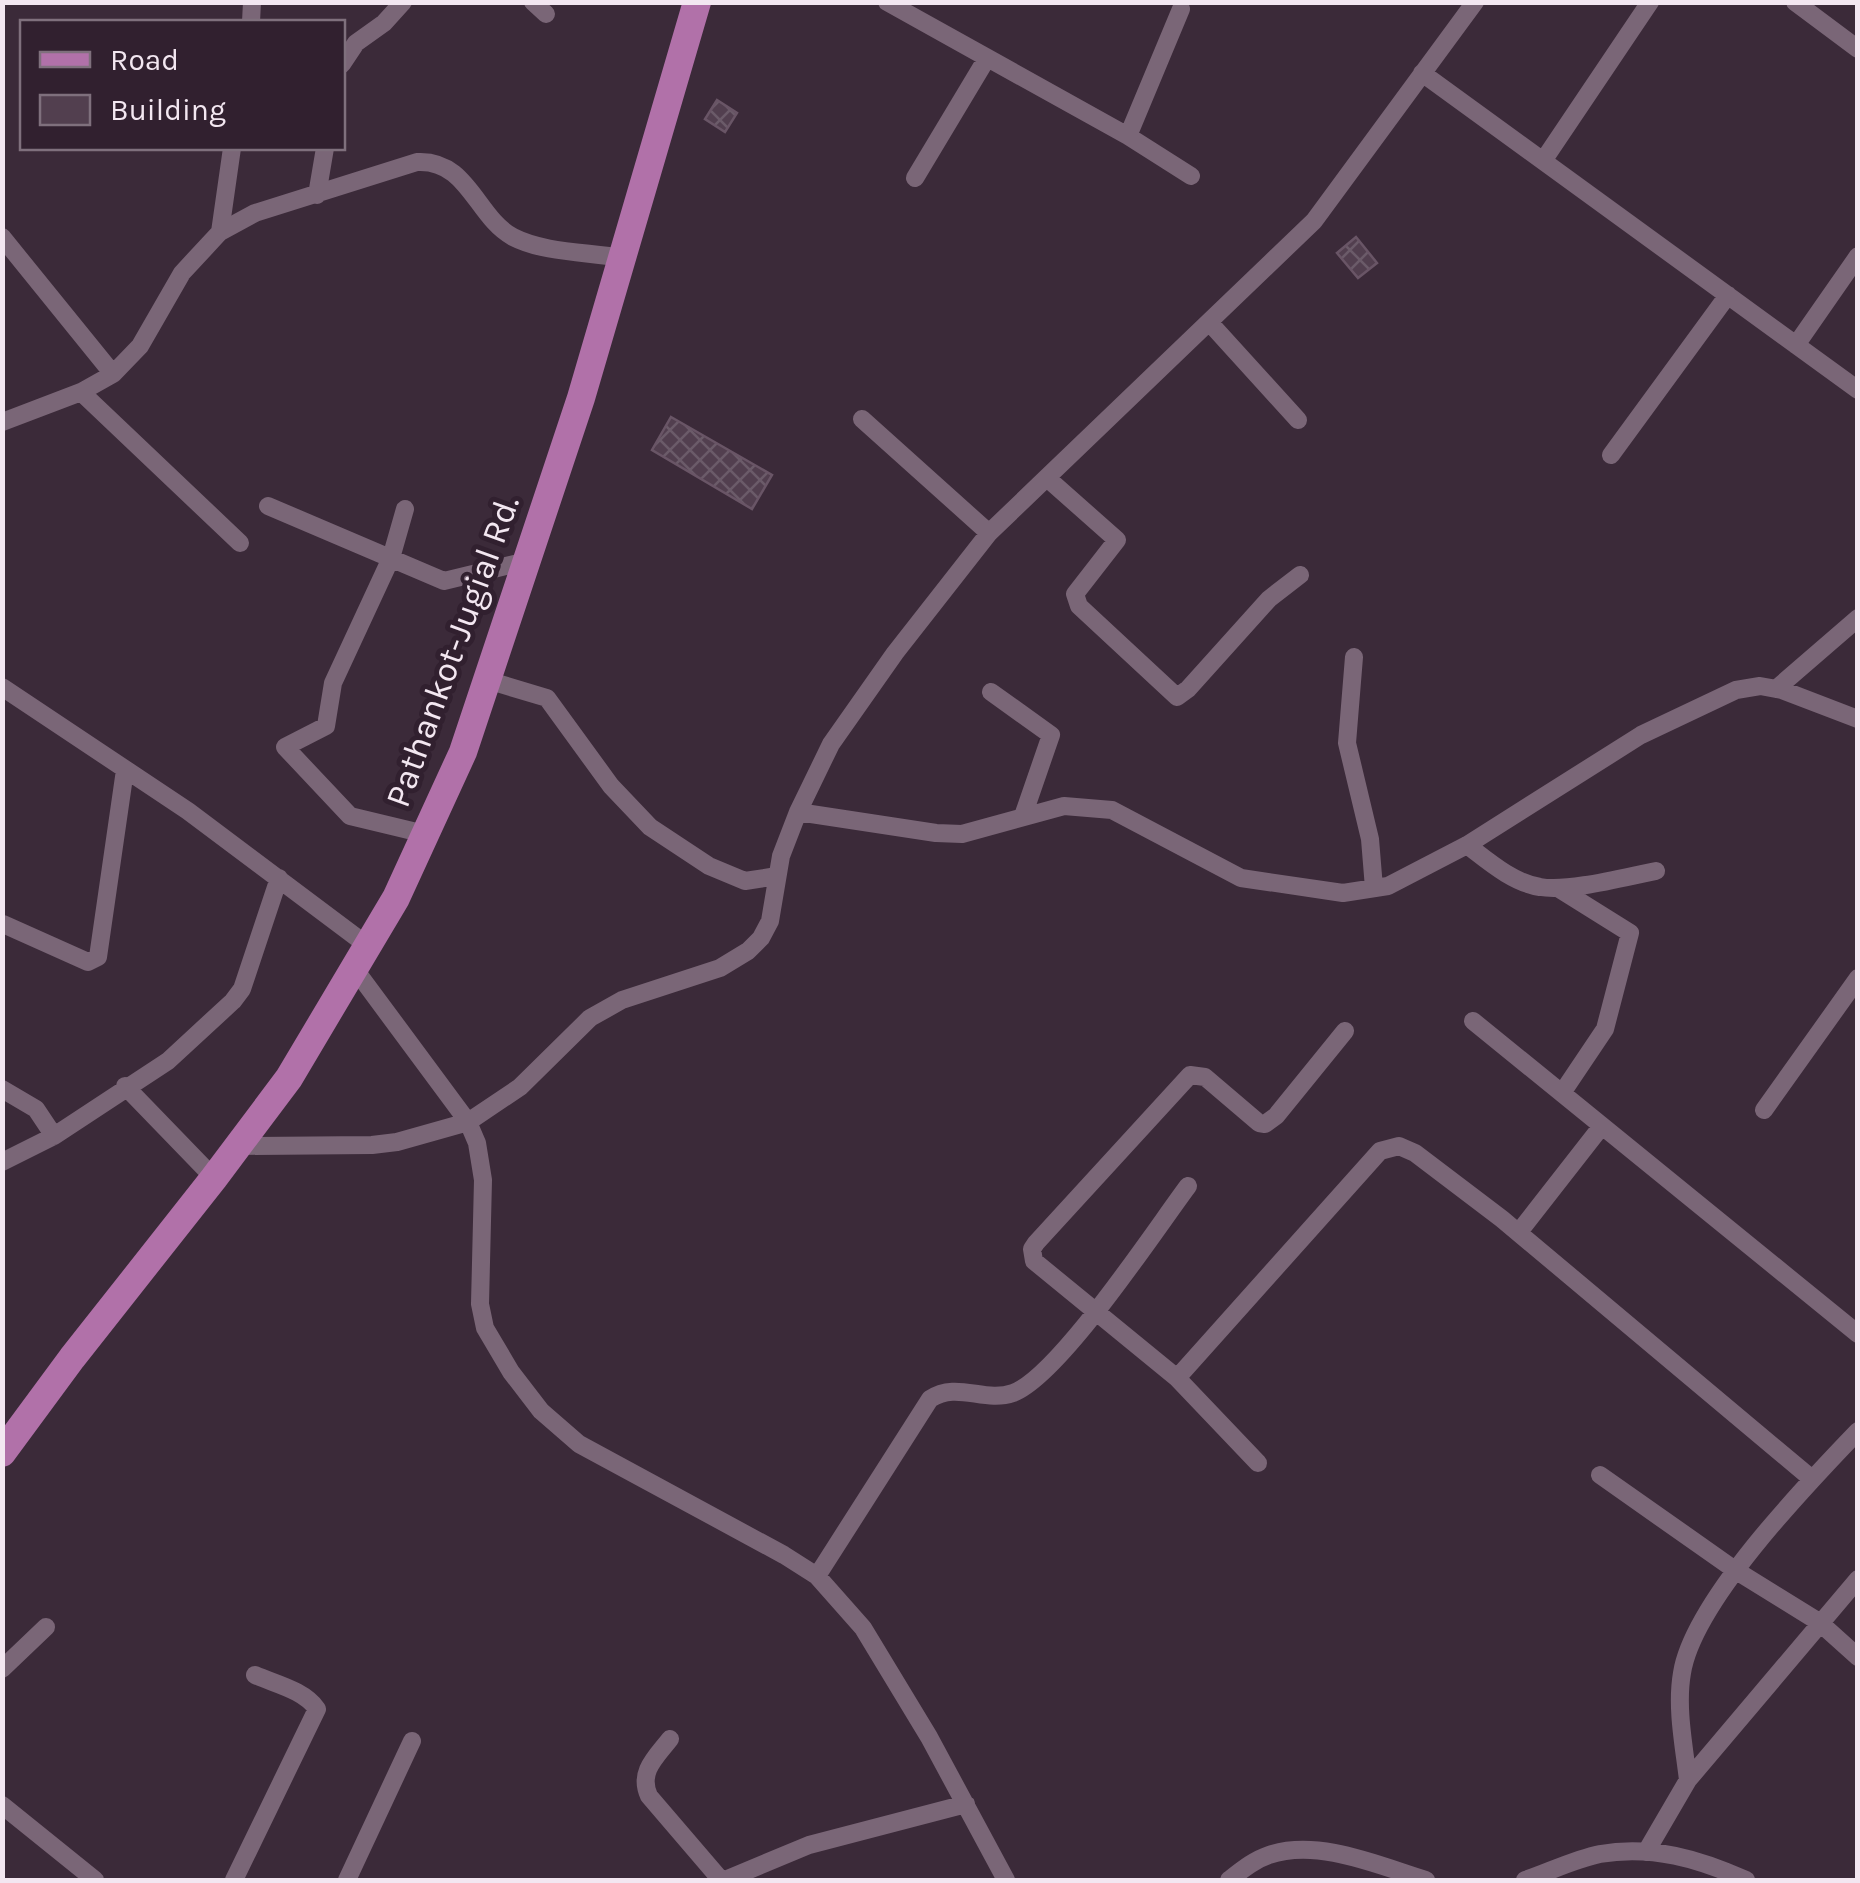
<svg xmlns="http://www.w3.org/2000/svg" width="1860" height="1883" font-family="Karla,sans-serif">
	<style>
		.building { fill: url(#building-cross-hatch); stroke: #695566; stroke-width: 2.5 }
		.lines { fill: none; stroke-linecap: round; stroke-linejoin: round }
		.street { stroke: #7a6677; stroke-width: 18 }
		.primary { stroke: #b171a9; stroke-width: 28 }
		.labels { text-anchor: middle; stroke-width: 10; stroke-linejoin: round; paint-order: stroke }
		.street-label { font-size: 35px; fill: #f3e7f1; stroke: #31202f }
	</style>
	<defs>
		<pattern id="building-cross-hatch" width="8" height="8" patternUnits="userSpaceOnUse" patternTransform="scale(2.5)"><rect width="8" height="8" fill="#523f4f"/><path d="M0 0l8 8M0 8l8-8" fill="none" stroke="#6b5b69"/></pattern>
	</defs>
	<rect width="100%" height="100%" fill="#3b2a39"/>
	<path class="building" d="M717 100 737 113 725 132 705 119Z
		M1356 237 1377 263 1358 278 1337 253Z
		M671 417 772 475 752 509 652 450Z"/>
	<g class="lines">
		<path class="street" d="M533 2 546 14
			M887 2 1128 136 1191 176
			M1795 2 1858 49
			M251 22 252 2
			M342 64 356 43 384 23 403 2
			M1422 73 1858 390
			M1128 136 1181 9
			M1543 161 1650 2
			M915 178 987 58
			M317 195 325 148
			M220 232 232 148
			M2 237 113 374
			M1209 322 1298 420
			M1796 345 1858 256
			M81 392 240 543
			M862 419 989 533
			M2 422 81 392 113 374 140 346 182 273 220 232 255 213 417 162C468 159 476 217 513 237 544 253 588 252 622 258
			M1611 455 1728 295
			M1047 478 1117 540 1075 594 1079 606 1177 697 1188 689 1269 599 1300 575
			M268 506 444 581 527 561
			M405 509 391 558 333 683 326 726 285 747 350 816 425 834
			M1354 657 1347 743 1370 839 1374 888
			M487 680 547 698 611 786 650 827 709 866 745 881 777 876
			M2 687 188 811 368 946
			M1776 689 1858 618
			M991 692 1051 735 1023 816
			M798 812 936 833 962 834 1064 806 1112 810 1241 878 1343 893 1388 886 1467 845 1641 735 1736 690 1760 686 1782 690 1858 719
			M1467 845C1488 861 1513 883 1540 887 1569 892 1625 877 1656 871
			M1558 888 1630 933 1605 1029 1562 1093
			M3 924 88 962 98 957 125 770
			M354 968 468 1122 477 1143 483 1180 480 1304 485 1328 511 1372 541 1411 579 1444 784 1555 817 1576 863 1628 929 1737 1006 1880
			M1473 1021 1858 1334
			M1345 1031 1276 1116 1265 1124 1259 1123 1205 1077 1190 1075 1036 1243 1032 1249 1034 1261 1177 1378 1380 1151 1399 1146 1415 1153 1502 1219 1812 1479
			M125 1086 214 1178
			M2 1089 36 1109 54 1136 168 1061 233 1001 242 989 279 878
			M1764 1110 1858 978
			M238 1146 372 1145 397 1142 468 1122 520 1087 590 1018 622 1000 720 968 748 951 761 938 770 921 781 856 798 812 831 744 895 653 989 533 1314 221 1475 2
			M2 1162 54 1136
			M1519 1232 1601 1127
			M1177 1378 1258 1463
			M1600 1475 1735 1570 1819 1622 1858 1657
			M817 1576 930 1399C957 1381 984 1403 1013 1393 1059 1376 1155 1230 1188 1186
			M2 1669 46 1627
			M670 1739C656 1757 638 1772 649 1796L721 1880
			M1688 1780C1684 1746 1676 1707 1682 1673 1693 1602 1808 1483 1858 1431
			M2 1805 95 1880
			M1646 1852 1688 1780 1858 1579
			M234 1880 317 1709C304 1690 275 1684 255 1675
			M347 1880 412 1741
			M725 1880 809 1845 966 1804
			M1229 1880C1242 1870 1254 1860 1269 1855 1318 1838 1380 1866 1426 1880
			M1525 1880C1549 1872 1575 1859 1600 1854 1652 1845 1699 1859 1746 1880"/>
		<path class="primary" d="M2 1453 72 1358 214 1178 289 1078 396 898 463 752 581 398 697 2"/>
	</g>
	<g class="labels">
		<g class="street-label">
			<text transform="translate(452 651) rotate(-70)" y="12">Pathankot-Jugial Rd.</text>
		</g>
	</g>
	<rect width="1860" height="1883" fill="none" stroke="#f3e7f1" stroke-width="10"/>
	<rect x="20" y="20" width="325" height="130" fill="#31202f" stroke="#7f707d" stroke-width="2.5"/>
	<rect x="40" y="52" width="50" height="15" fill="#b171a9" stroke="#7f707d" stroke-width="2.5"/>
	<text x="110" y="70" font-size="30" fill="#f3e7f1">Road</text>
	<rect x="40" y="95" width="50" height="30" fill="#523f4f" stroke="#7f707d" stroke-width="2.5"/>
	<text x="110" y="120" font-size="30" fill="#f3e7f1">Building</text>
</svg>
